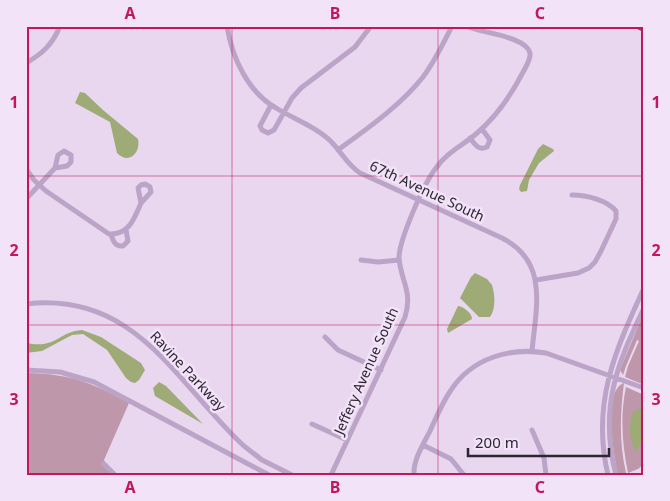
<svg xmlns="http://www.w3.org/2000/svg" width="670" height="501" font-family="'Noto Sans',sans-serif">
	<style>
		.green { fill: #be98aa }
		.water { fill: #9fab77 }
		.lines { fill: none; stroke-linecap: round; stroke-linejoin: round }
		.minor { stroke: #bba4c7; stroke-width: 5 }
		.major { stroke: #675774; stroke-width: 6 }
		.grid { fill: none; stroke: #c2185b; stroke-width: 1; stroke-opacity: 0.55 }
		.labels { text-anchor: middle; stroke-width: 5; stroke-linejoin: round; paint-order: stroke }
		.street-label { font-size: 14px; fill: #2c2532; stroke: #f2e3f8 }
		.neatline { fill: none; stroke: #c2185b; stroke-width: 2 }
		.grid-label { font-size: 16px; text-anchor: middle; font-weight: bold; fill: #c2185b }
	</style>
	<rect width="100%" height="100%" fill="#e9d7f0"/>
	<path class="green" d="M644 312V378L642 384 625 377 628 366 639 341 637 340 626 366 623 375 620 370Z
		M26 373C72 374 90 382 129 403L104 460 111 475H26Z
		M624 383C620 414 619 442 626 473L618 475C614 457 602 390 624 383Z
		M626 387 644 395V464L638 469 628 473C622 444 620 416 626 387Z"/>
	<path class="water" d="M80 92 85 93 103 110 138 139C141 153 129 165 117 153L110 122 75 103Z
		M543 144 553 149 554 151 539 163 529 180 527 191 521 192 519 189 520 185 538 149Z
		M475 273 487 279 492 285C495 295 496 309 490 317H479L460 298 471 277Z
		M458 306C464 307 472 313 472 319L448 333 447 329Z
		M82 330 101 337 141 363 145 370 139 380 135 383 131 382 126 378 107 350 83 334 72 335 42 351 26 353V343C58 349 57 332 82 330Z
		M159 382 166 386 203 424 155 396 153 388Z
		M641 408 644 410C644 424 645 440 636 452 629 442 628 422 633 412Z"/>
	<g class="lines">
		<path class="minor" d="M227 26C232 58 248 92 276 108 292 118 312 125 326 137 339 147 345 163 360 173L502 238C549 262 536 307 532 351
			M26 63C42 54 53 44 60 26
			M271 105 260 126 262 130 268 133 274 130 292 98 301 88 355 47 371 26
			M470 138C475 144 478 151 487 147L490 140 482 129
			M338 150C368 128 400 106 423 77 435 61 443 44 452 26
			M64 151 71 155V162L67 166 55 168 58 155Z
			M26 169 34 180 46 191 109 234C129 235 134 219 141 203
			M145 184 150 187 151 192 141 203 138 188 141 185Z
			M26 199 55 168
			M111 234C113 241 115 247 123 246L128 241 126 230
			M361 260 378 262 399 260
			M536 280 578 273 589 268 595 262 601 251 616 219V211C607 200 586 195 572 195
			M26 304C136 291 176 383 244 446L262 460 292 475
			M325 337 338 350 381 370
			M26 370 60 372 94 382 269 475
			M312 424 347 440
			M532 430 544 458 546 475
			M423 445 451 459 464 475
			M104 464 115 475
			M331 475 405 317C413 291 401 282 399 258 399 240 424 183 436 168 446 153 463 145 476 134 496 117 510 97 522 74 525 68 531 60 530 53 526 36 480 33 466 26
			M414 475C413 460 423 445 430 431 436 418 442 403 451 390 472 358 510 347 546 353L644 388
			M608 475C591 404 615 351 644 288
			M616 475C599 409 616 366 644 308"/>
		<path class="major" d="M638 26 644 29"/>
	</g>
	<path class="grid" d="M232 26V475M438 26V475M26 176H644M26 325H644"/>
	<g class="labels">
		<g class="street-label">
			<text transform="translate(427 191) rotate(25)" y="5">67th Avenue South</text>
			<text transform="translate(188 371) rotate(47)" y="5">Ravine Parkway</text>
			<text transform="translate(366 371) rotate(-66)" y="5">Jeffery Avenue South</text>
		</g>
	</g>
	<rect width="670" height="501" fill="none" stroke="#f2e3f8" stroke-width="55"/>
	<path d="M468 448v8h141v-8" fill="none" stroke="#2c2532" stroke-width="2.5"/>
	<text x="475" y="448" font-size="15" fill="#2c2532" stroke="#f2e3f8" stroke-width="4" paint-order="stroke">200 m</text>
	<rect x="28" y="28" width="614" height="446" class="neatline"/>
	<g class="grid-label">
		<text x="130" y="19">A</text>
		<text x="335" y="19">B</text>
		<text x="540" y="19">C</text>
		<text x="14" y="108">1</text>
		<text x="656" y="108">1</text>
		<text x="14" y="256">2</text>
		<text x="656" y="256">2</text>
		<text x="14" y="405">3</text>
		<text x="656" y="405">3</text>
		<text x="130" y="493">A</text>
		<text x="335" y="493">B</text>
		<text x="540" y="493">C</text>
	</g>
</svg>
